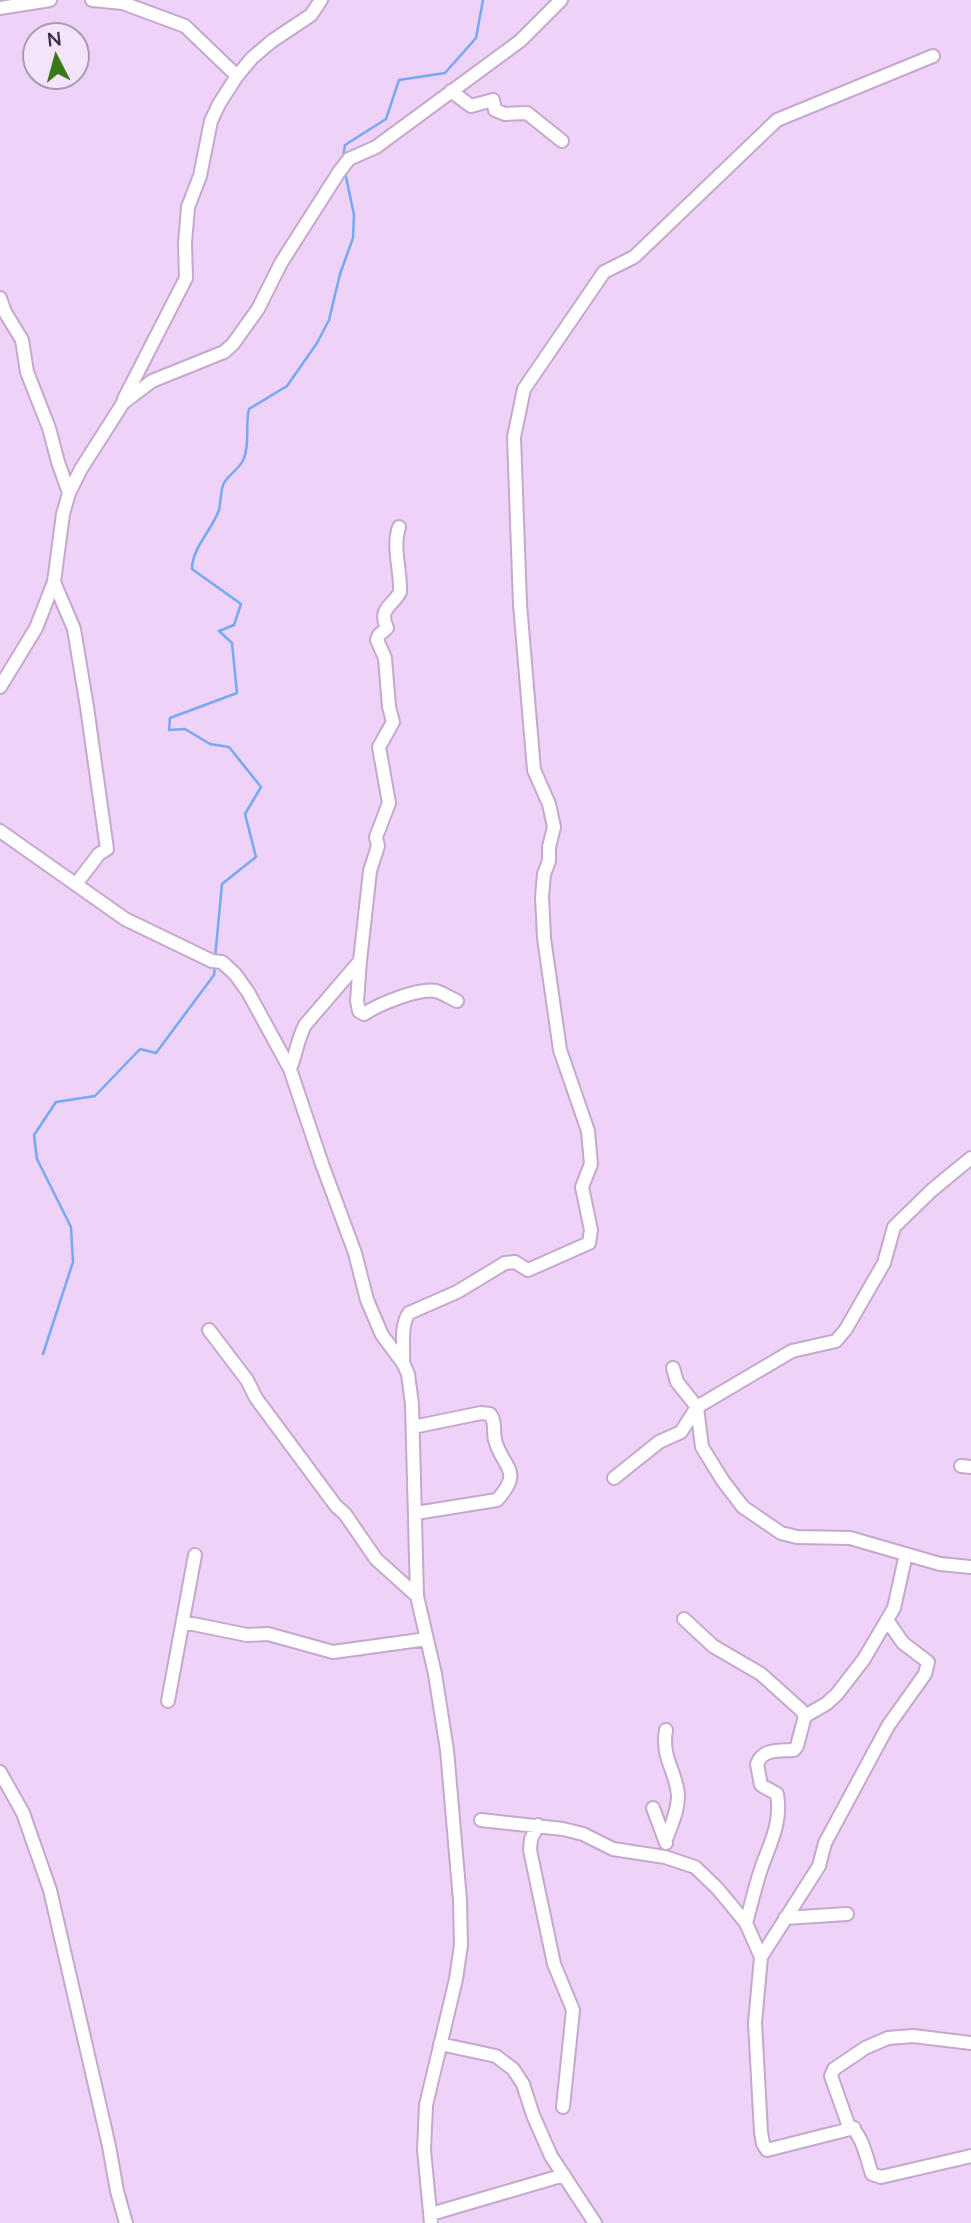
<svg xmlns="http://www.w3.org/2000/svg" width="971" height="2223" font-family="Lato,sans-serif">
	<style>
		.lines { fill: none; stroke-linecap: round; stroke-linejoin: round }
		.stream { stroke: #76a9f3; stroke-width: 2.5 }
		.minor-casing { stroke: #c4a9cd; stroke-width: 16 }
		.minor { stroke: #fff; stroke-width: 12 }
	</style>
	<rect width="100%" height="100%" fill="#eed2f7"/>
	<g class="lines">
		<path class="stream" d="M343 158 345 145 386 119 399 80 445 73 476 38 483 0
			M215 958 222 884 256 857 245 814 261 787 229 747 210 744 185 729 169 730 170 718 237 693 232 643 219 631 234 625 241 604 192 569C192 548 212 530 219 510 221 502 220 491 224 483 229 474 241 468 244 458 250 443 245 425 249 409L287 386 317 343 329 320 340 274 353 238 354 215 345 172
			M43 1354 73 1262 71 1227 37 1159 34 1135 56 1102 95 1096 140 1049 156 1053 214 975 215 964"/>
		<g class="minor-casing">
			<path id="minor" d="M92 0 123 3 185 26 237 76
				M0 8 50 0
				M451 91 471 106 493 100 495 110 505 114 527 113 562 141
				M0 298 5 312 22 340 27 372 49 428 58 462 69 493
				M124 399 186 278 185 243 188 207 200 176 211 121 219 104 237 76 252 58 272 41 311 15 321 0
				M54 582 74 629 87 707 107 849 99 854 76 884
				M0 687 36 628 54 582 63 514 69 493 81 469 123 403 152 381 224 352 233 344 258 309 281 263 339 172 349 159 376 147 520 41 561 0
				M0 831 125 919 212 961 222 962 235 974 248 992 290 1069 322 1164 355 1253 367 1300 382 1335 403 1363 408 1374 412 1404 417 1596 435 1674 447 1750 460 1900 461 1945 456 1979 426 2105 424 2150 431 2223
				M360 961 357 1001 359 1011 364 1014C379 1004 418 988 436 991 443 993 450 998 457 1001
				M290 1069C296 1054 298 1038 305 1025L360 961 370 871 378 846 376 837 389 803 379 747 393 722 389 707 385 658 377 640 379 635 387 628C378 608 392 607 400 592 401 570 392 548 399 527
				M209 1330 247 1380 256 1398 336 1506 345 1514 376 1559 417 1596
				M403 1363C404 1348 400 1325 409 1313L457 1292 505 1263 515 1262 528 1270 589 1243 591 1230 582 1187 591 1164 588 1131 560 1050 544 938 542 897 544 874 549 861V847L554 827 549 804 534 770 520 604 514 437 524 389 604 272 634 257 777 120 933 56
				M673 1368 677 1382 697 1407 702 1447 723 1481 743 1507 781 1533 797 1537 850 1538 940 1564 971 1567
				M413 1427 481 1413 490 1414C496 1421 493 1431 495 1440 503 1469 524 1470 497 1500L416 1513
				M961 1466 971 1467
				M614 1478 659 1442 681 1432 697 1407 792 1351 836 1341 846 1329 884 1263 894 1227 932 1190 971 1158
				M684 1619 713 1646 761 1674 801 1710 805 1716 797 1746 794 1750C780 1751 763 1748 757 1764L761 1785 777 1794C782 1823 770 1843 761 1869 755 1887 751 1905 746 1923
				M183 1622 247 1635 268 1634 333 1652 427 1639
				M168 1701 195 1555
				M805 1716 826 1704 837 1694 864 1659 894 1608 906 1554
				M666 1730C661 1759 677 1772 678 1796 678 1811 671 1826 666 1839
				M0 1772 23 1813 50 1890 109 2146 117 2191 126 2223
				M653 1808 666 1843
				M481 1820 563 1829 583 1834 613 1849 665 1857 695 1867 717 1888 746 1923 761 1957 755 2023 761 2132 763 2144 767 2150 854 2128
				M538 1825 531 1839 530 1850 554 1964 573 2010 563 2107
				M785 1918 847 1914
				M761 1957 819 1866 825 1843 888 1726 925 1674 928 1662 903 1643 887 1620
				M971 2043 913 2036 888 2038 865 2048 834 2069 831 2076 848 2124C863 2135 866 2157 872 2174L881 2177 971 2156
				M440 2044 496 2056 513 2069 523 2084 533 2115 551 2156 595 2223
				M431 2214 564 2175"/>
		</g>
		<use href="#minor" class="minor"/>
	</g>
	<g transform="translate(56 56) rotate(354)"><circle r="33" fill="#f4e3fa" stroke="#aa9cb0" stroke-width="2"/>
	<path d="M0-5L12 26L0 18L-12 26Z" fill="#397918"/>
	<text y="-10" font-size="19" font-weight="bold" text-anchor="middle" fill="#3c3140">N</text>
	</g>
</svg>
